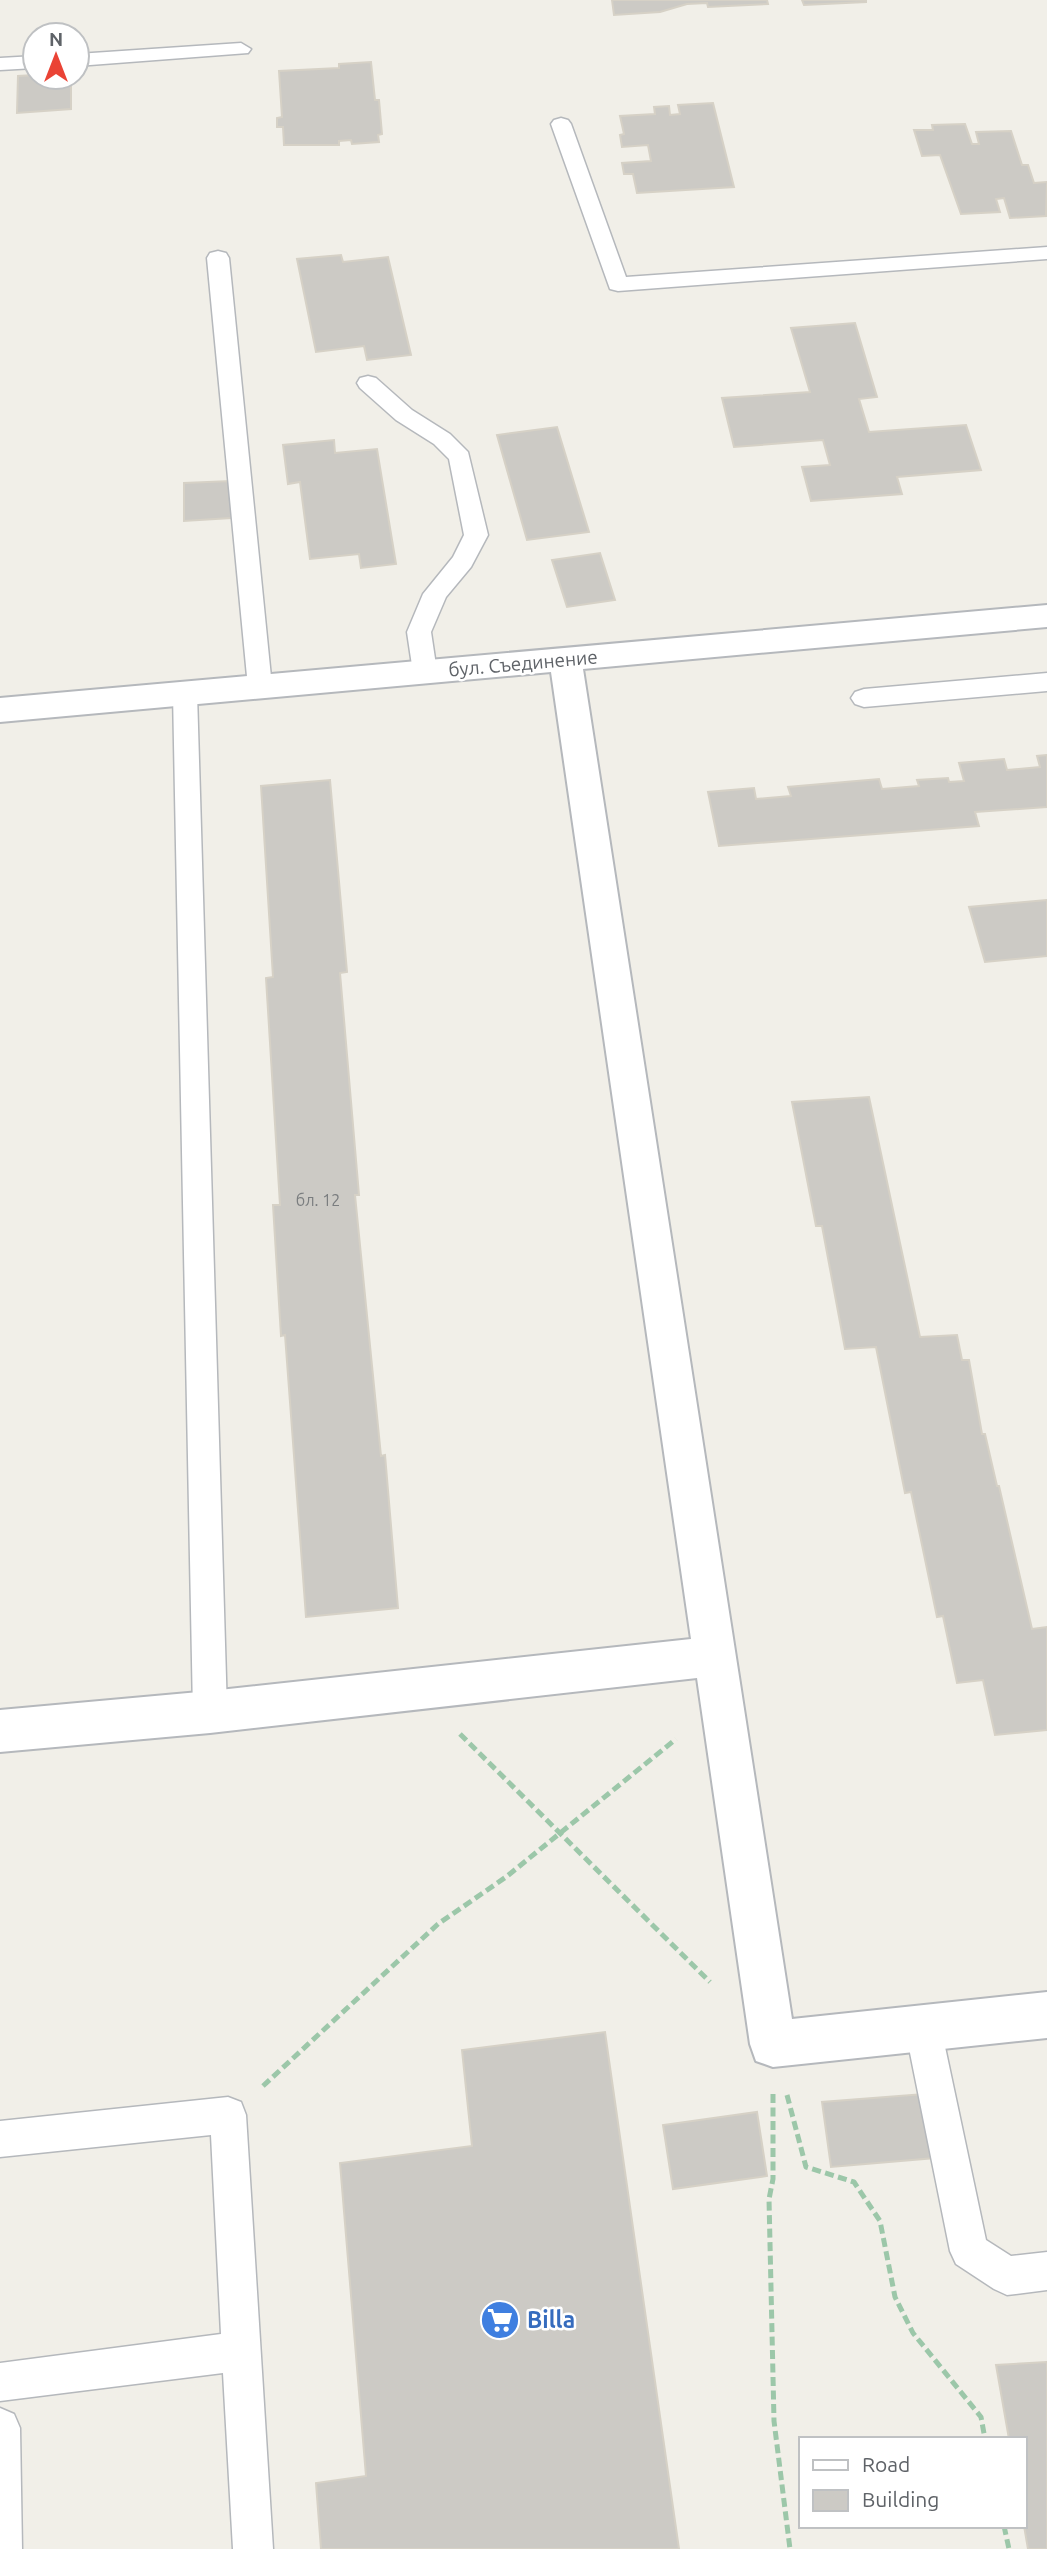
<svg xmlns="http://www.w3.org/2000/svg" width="1047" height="2549" font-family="Ubuntu,sans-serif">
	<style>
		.building { fill: #cccac5; stroke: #d6d1c6; stroke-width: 2 }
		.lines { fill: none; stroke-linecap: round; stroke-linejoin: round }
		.lane-casing { stroke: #b5b8bc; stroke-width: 3 }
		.street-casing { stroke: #b5b8bc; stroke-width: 4 }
		.path { stroke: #9cc7a9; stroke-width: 5; stroke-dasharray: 9 4.5; stroke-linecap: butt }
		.lane { fill: #fff; fill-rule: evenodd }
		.street { fill: #fff; fill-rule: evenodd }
		.labels { text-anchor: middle; stroke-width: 5; stroke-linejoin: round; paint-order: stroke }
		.number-label { font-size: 16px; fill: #7a7d7f }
		.street-label { font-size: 19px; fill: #5f6368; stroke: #fff }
		.near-shop-label { font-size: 23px; font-weight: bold; fill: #366cbe; stroke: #fff; text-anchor: start }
	</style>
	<rect width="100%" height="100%" fill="#f1efe8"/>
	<path class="building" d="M612 0H767L768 4 708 7 707 3 687 4 660 12 614 15Z
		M802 0H866V2L804 5Z
		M371 62 375 100H379L382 134 378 135 379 142 352 144 351 140 339 141V145H284L283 127H277V118L282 117 279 71 339 68V64Z
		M35 75 71 77V109L17 113 18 76Z
		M713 103 734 187 637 193 633 174H624L622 163 651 161 648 145 622 147 620 135 624 134 620 116 655 114 654 107 669 106 670 115 680 114 678 105Z
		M965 124 972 144H979L976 132 1011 131 1022 165H1028L1034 183 1047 182 1046 216 1010 218 1004 198 996 199 1000 212 961 214 940 155 922 156 914 130H933L932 125Z
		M341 255 343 262 388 257 411 355 367 360 364 346 316 352 297 259Z
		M855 323 877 397 859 399 869 432 966 425 981 470 897 477 902 494 811 501 802 467 830 465 823 440 734 447 722 398 810 392 791 328Z
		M557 427 589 532 527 540 497 435Z
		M334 440 335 453 377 449 396 564 361 568 359 554 310 559 300 482 288 484 283 445Z
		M231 481V518L184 521V483Z
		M600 553 615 600 567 607 552 560Z
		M1047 755V807L975 812 979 826 719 846 708 792 754 788 756 799 791 796 788 787 879 779 882 789 919 786 917 780 948 778 949 782 964 781 959 763 1004 759 1007 770 1040 767 1037 756Z
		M330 780 347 972 340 973 359 1195H355L381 1456 385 1455 398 1608 306 1617 285 1335 281 1336 273 1205H280L266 978 273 977 261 786Z
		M1047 900V956L985 962 969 907Z
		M869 1097 920 1337 957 1335 962 1360H969L982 1434H985L997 1486H999L1032 1629 1047 1627V1730L995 1735 983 1680 957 1683 943 1616 937 1617 911 1492 905 1493 876 1347 845 1349 822 1226H816L792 1102Z
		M605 2032 679 2549H321L316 2483 366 2476 340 2163 472 2146 462 2050Z
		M924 2094 935 2158 831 2167 822 2102Z
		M757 2112 767 2176 673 2189 663 2125Z
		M1047 2362V2549H1028L1024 2526V2439H1009L996 2365Z"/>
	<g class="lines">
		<g class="lane-casing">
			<path id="lane" d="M241 43 251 49 248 53 77 66V54Z
				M35 56V68L0 70V58Z
				M561 118 568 120 571 124 626 277 1047 247V259L618 291 610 289 551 124 554 120Z
				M218 251 226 253 229 258 272 687 269 693 260 696 251 693 248 687 207 258 210 253Z
				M368 376 376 378 412 410 450 434 468 452 488 535 471 567 446 597 431 632 437 672 434 678 425 681 416 678 413 672 407 632 423 594 453 557 464 535 449 459 434 444 396 420 360 388 357 383 360 378Z
				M1047 673V691L864 707 855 704 851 698 855 692 864 689Z
				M185 684 194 687 197 693 227 1712 222 1723 210 1728 198 1723 193 1712 173 693 176 687Z
				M923 2010 936 2015 941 2028 986 2240 1011 2256 1047 2252V2290L1007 2295 994 2289 956 2264 950 2251 905 2028 910 2015Z
				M228 2097 241 2102 246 2115 273 2549H233L223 2373 0 2401V2363L221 2334 211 2135 0 2157V2121Z
				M0 2408 14 2414 20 2428 22 2549H0Z"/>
		</g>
		<g class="street-casing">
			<path id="street" d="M1047 605V627L583 669 792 2019 1047 1992V2038L773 2067 756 2061 750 2044 697 1678 210 1733 0 1752V1710L210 1691 691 1639 551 672 0 722V698Z"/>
		</g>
		<path class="path" d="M460 1734 710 1982
			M263 2086 438 1924 506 1877 676 1739
			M773 2094V2179L769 2199 774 2421 790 2549
			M787 2095 806 2167 854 2182 880 2221 895 2297 913 2333 981 2417 985 2439
			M1004 2526 1009 2549"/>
		<use href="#lane" class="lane"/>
		<use href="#street" class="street"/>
	</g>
	<defs>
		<g id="supermarket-disc" transform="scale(2.0125)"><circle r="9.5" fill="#3f7fe0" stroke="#fff"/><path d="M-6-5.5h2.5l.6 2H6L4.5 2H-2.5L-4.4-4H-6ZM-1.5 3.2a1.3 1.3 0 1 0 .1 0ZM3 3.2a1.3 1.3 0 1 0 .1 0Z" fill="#fff"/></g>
	</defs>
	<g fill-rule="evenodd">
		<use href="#supermarket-disc" x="500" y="2320"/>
	</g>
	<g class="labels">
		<g class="number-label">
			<text x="318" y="1206">бл. 12</text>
		</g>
		<g class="street-label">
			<text transform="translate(523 663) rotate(-5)" y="7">бул. Съединение</text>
		</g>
		<g class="near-shop-label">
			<text x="527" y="2328">Billa</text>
		</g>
	</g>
	<rect x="799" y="2437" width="228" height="91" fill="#ffffff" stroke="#bfc1c3" stroke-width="2"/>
	<rect x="813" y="2460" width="35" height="10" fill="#ffffff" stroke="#bfc1c3" stroke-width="2"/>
	<text x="862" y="2472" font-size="21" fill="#5f6368">Road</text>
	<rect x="813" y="2490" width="35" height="21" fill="#cccac5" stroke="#bfc1c3" stroke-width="2"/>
	<text x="862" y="2507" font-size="21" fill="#5f6368">Building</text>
	<g transform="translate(56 56)"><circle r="33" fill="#ffffff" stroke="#bfc1c3" stroke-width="2"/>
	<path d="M0-5L12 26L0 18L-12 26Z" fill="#ea4335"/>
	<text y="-10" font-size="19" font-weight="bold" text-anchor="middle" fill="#5f6368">N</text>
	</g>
</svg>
